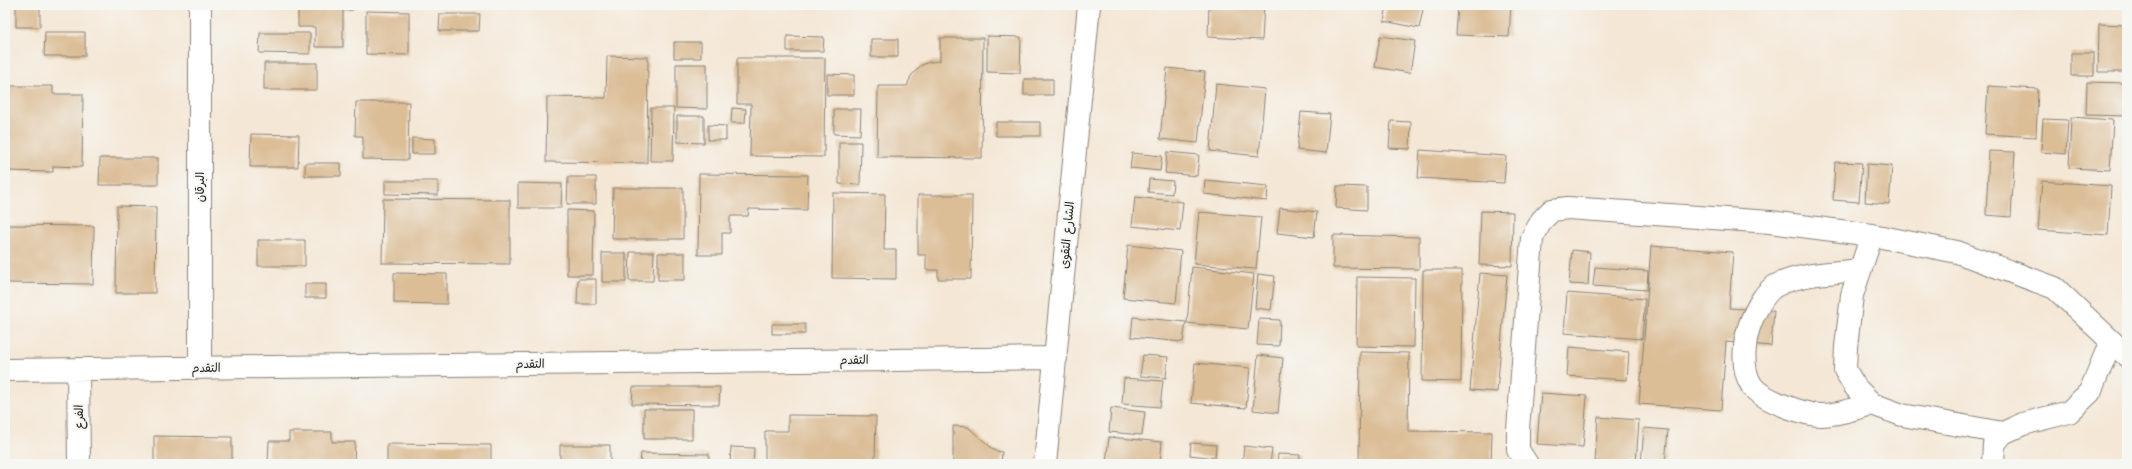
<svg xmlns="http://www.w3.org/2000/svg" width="2132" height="469" font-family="'Architects Daughter','Playpen Sans Arabic',sans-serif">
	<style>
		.building { fill: #dbbd96 }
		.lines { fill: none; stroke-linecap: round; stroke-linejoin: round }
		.minor-casing { stroke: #888278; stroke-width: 24 }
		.minor { stroke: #fff; stroke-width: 22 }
		.labels { text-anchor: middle; stroke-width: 4; stroke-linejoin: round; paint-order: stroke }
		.street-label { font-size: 12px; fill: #1c1c1c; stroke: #f6f6f2 }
	</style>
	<rect width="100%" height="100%" fill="#f6f6f2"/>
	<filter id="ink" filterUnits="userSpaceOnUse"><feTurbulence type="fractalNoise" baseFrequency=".025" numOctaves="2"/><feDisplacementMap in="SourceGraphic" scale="8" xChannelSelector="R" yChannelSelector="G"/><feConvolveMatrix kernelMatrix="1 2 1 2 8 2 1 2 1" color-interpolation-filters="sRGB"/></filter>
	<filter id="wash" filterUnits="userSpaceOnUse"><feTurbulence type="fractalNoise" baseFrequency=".012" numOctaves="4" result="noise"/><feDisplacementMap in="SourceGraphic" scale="16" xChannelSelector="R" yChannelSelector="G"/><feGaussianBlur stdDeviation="0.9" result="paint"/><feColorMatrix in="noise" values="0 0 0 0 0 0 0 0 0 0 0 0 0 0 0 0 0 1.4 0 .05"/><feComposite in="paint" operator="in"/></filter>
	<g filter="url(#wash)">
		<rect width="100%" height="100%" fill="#f4e7d5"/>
		<g id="blocks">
			<path class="building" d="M16 5H40V27H16Z
				M298 5H353V10H343V47H315V27H298Z
				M1209 5H1264L1262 40 1208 37Z
				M1273 5H1293L1292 8 1273 6Z
				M1387 5H1424L1419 28 1384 21Z
				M1458 5H1511L1509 37 1456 35Z
				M366 11 409 12V55L366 54Z
				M440 14H480L479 31H439Z
				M2099 24 2127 25V72H2098Z
				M45 32H85V56H44Z
				M260 33H310V54L259 53Z
				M787 36 824 37 823 51H787Z
				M987 36 1021 37 1020 73 987 72Z
				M1380 36 1415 41 1410 73 1375 67Z
				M940 38H983L982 158 877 157 878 86H907L911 76 920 66 929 62 940 61Z
				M871 39H898V57H871Z
				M674 42H701V58H674Z
				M2071 53H2094V76H2071Z
				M607 56 648 57 647 163 546 162 547 97 606 98Z
				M737 58H825L824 157 750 156 751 104H737Z
				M264 63H317V90H264Z
				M676 64H707V109L676 108Z
				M1167 68 1205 72 1198 143 1160 139Z
				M827 74 854 75V95H827Z
				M1024 79H1053V95H1024Z
				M2087 82 2127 83V116L2086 115Z
				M1216 84 1265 89 1259 156 1210 151Z
				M5 86H53V94H83L82 167 53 166V172L5 171Z
				M1988 86 2038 89 2036 137 1985 134Z
				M356 102H409L408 160 363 159V136H355Z
				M651 108H674L673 161H650Z
				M732 108 746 109 745 123H731Z
				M834 109H861L860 135 834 134Z
				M1301 112 1330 114 1326 153 1297 150Z
				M677 116H704V143L677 142Z
				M2071 117 2113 120 2110 170 2069 168Z
				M2043 119 2068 120 2066 154 2041 152Z
				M1391 121 1411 122 1410 149 1389 148Z
				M996 122H1040V136H996Z
				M708 125 726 126V140H708Z
				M251 134 299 135 298 167H250Z
				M412 138 435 139V154H412Z
				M839 142H861L860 185 839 184Z
				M1420 150 1506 156 1504 183 1418 178Z
				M1989 151 2015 152 2011 217 1986 215Z
				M1167 152 1199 155 1197 176 1165 173Z
				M1132 153 1162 156 1160 171 1130 168Z
				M100 158H158V185H99Z
				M1835 162 1862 163 1859 202 1833 200Z
				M305 163H341V176H305Z
				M1867 164 1892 166 1889 204 1865 202Z
				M699 174 808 175 807 210 749 209 748 216H730V233H722V255H698Z
				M568 177H596V204H567Z
				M1149 179 1173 181 1172 194 1148 192Z
				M1205 180 1268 186 1267 201 1204 194Z
				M385 181H438V195L385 194Z
				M2042 181 2111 186 2108 235 2038 230Z
				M518 183 562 184 561 208H518Z
				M1337 186 1367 187V210L1336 208Z
				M613 188H683V239H612Z
				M833 193 885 194 884 250H896V279L832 278Z
				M918 195H972L971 279H938V270H926V255H918Z
				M1135 197 1183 202 1180 231 1132 226Z
				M383 199 510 200V264L382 263Z
				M117 206 156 207 155 293H116Z
				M1280 208 1317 212 1314 237 1277 233Z
				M567 210 594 211 593 275H567Z
				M1481 211 1513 212 1512 266 1479 265Z
				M1199 212 1261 217 1256 269 1194 264Z
				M5 225 94 226 93 284 5 283Z
				M1333 235 1419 237V269L1333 268Z
				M258 240H305V266H258Z
				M1128 245 1181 251 1176 303 1123 298Z
				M1651 246 1733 252 1729 308 1774 311 1771 346 1726 342 1721 410 1639 404Z
				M1572 250 1590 252 1588 285 1569 284Z
				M630 252H654L653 281H629Z
				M602 253H626V282H602Z
				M658 253H685V280H658Z
				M1192 267 1254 274 1248 329 1187 323Z
				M1595 267 1648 271 1647 290 1593 286Z
				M1423 270H1462L1461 382 1422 381Z
				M394 273 447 274V304L394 303Z
				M1480 273 1507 275 1497 392 1470 390Z
				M1258 274 1275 276 1271 310 1255 308Z
				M1357 277 1415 278 1414 347 1356 346Z
				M578 279H596V304H577Z
				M305 284H326V298H305Z
				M1567 293 1645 299 1642 339 1564 333Z
				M1133 317 1186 322 1183 342 1131 337Z
				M1259 319 1280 320 1279 346 1257 345Z
				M772 324H805V334H772Z
				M1569 347 1629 352 1627 380 1567 376Z
				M1360 352 1409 353 1408 431 1492 432 1491 464H1359Z
				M1143 355 1168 357 1166 378 1140 376Z
				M1258 355 1283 358 1278 413 1253 410Z
				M1195 363 1250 368 1246 408 1191 403Z
				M1124 378 1163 381 1160 407 1122 404Z
				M633 387H720L719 405 632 404Z
				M1541 393 1587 396 1583 447 1537 444Z
				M1111 408 1145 412 1142 435 1109 432Z
				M644 409H692V439H644Z
				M788 415 876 416 875 464H765V431H788Z
				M1598 417 1639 420 1636 464 1595 462Z
				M953 426 968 427 995 451 1002 452 1001 464H953Z
				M1644 428 1668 430 1665 464H1641Z
				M289 432H332V442H355L354 464H268L269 441H289Z
				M154 436 232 437V464H154Z
				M1109 437 1162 442 1160 464 1106 462Z
				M1191 443 1216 445 1215 458 1190 455Z
				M387 444 491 445V464H387Z
				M560 445H610V464H560Z
				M1244 446 1272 449 1270 464H1242Z
				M731 447 754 448 753 464H730Z
				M641 453 709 454V464H640Z
				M1278 454 1300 455 1299 464H1277Z"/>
		</g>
	</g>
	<g filter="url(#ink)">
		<use href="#blocks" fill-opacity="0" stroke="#888278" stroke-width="1"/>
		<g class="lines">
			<g class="minor-casing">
				<path id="minor" d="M200 5V368
					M1872 235 1852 295 1846 347 1845 370 1856 388 1872 404 1902 415 2003 433
					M1860 270C1833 273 1802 273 1777 285 1765 291 1757 308 1752 319 1744 338 1740 368 1752 386 1762 400 1805 415 1821 415 1839 415 1855 408 1872 404
					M78 369 79 464
					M5 370 1056 358
					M1045 464 1089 5
					M1527 464 1518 450V430L1532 238 1542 220 1552 210 1568 208 1770 222 1872 235 1957 252 2055 288 2127 356
					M1993 464 1994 444 2003 433 2023 424 2069 412 2090 392 2111 341"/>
			</g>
			<use href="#minor" class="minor"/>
		</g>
	</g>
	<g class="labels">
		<g class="street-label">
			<text transform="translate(200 187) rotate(-90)" y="4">البرقان</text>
			<text transform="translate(1067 235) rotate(-85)" y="4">الشارع التقوى</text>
			<text transform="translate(854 360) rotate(-1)" y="4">التقدم</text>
			<text transform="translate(530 364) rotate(-1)" y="4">التقدم</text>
			<text transform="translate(206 368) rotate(-1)" y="4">التقدم</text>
			<text transform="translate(79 417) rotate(-91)" y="4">الفرع</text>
		</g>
	</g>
	<rect width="2132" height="469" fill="none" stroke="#f6f6f2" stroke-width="20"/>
</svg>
